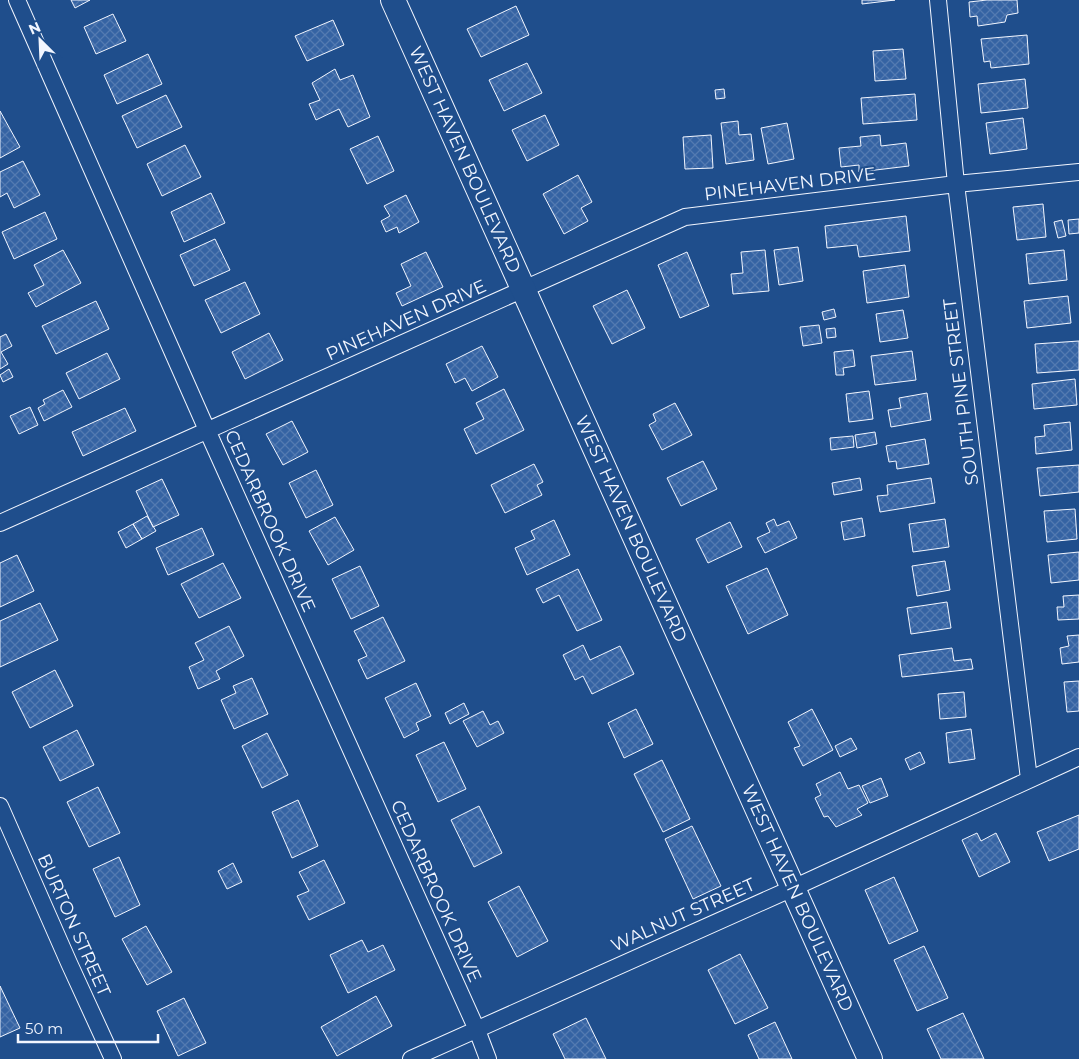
<svg xmlns="http://www.w3.org/2000/svg" width="1079" height="1059" font-family="Montserrat,sans-serif">
	<style>
		.building { fill: url(#building-cross-hatch); stroke: #f2f6ff }
		.lines { fill: none; stroke-linecap: round; stroke-linejoin: round }
		.street-casing { stroke: #f2f6ff; stroke-width: 18 }
		.secondary-casing { stroke: #f2f6ff; stroke-width: 26 }
		.street { stroke: #1f4e8c; stroke-width: 16 }
		.secondary { stroke: #1f4e8c; stroke-width: 24 }
		.labels { text-anchor: middle; stroke-width: 4; stroke-linejoin: round; paint-order: stroke }
		.street-label { font-size: 18px; fill: #f2f6ff; stroke: #1f4e8c }
	</style>
	<defs>
		<pattern id="building-cross-hatch" width="8" height="8" patternUnits="userSpaceOnUse" patternTransform="scale(1.25)"><rect width="8" height="8" fill="#3563a3"/><path d="M0 0l8 8M0 8l8-8" fill="none" stroke="#537ab1"/></pattern>
	</defs>
	<rect width="100%" height="100%" fill="#1f4e8c"/>
	<path class="building" d="M71 0H90L75 8Z
		M862 0H895L862 4Z
		M987 0H1017L1018 13 1007 15 1005 22 978 26 977 16 970 17 969 2Z
		M516 6 529 35 481 57 467 29Z
		M113 14 126 41 96 54 84 27Z
		M333 20 344 45 307 61 295 36Z
		M1027 35 1029 64 991 68 990 61 984 62 981 39Z
		M903 49 906 79 875 81 873 51Z
		M148 54 162 84 117 104 104 75Z
		M527 63 542 93 504 111 489 80Z
		M335 69 340 80 353 75 370 117 348 127 339 109 316 120 309 104 320 100 312 83Z
		M1025 79 1028 108 981 113 978 84Z
		M724 89 725 98 716 99 715 90Z
		M915 94 917 120 863 124 861 98Z
		M166 95 182 127 137 148 122 116Z
		M0 111 20 147 0 158Z
		M545 115 559 145 527 161 512 130Z
		M1023 118 1027 149 990 154 986 123Z
		M738 121 739 135 751 134 754 160 726 164 721 123Z
		M787 123 794 159 768 164 761 128Z
		M711 135 713 168 685 169 683 137Z
		M880 135 881 146 906 143 909 166 859 172V165L841 167 839 148 861 146 860 137Z
		M378 136 394 171 367 184 350 149Z
		M185 145 201 177 162 196 147 164Z
		M23 161 40 195 14 208 7 193 0 197V172Z
		M578 175 592 202 581 208 588 221 564 234 543 194Z
		M211 193 225 223 184 242 171 212Z
		M406 195 419 222 399 233 397 227 386 232 381 221 390 216 384 206Z
		M1043 204 1046 237 1017 240 1013 207Z
		M45 212 57 239 14 259 2 232Z
		M906 216 910 251 859 257 857 245 827 248 825 226Z
		M1079 219V233L1069 234 1068 220Z
		M1062 220 1066 236 1058 238 1054 222Z
		M215 239 230 270 194 286 180 255Z
		M798 247 803 281 779 285 774 250Z
		M63 250 81 283 36 307 28 293 44 285 34 265Z
		M765 250 769 291 733 294 731 274 743 273 741 252Z
		M1064 250 1067 280 1029 284 1026 254Z
		M426 252 443 287 402 306 396 293 411 286 401 264Z
		M687 252 709 306 680 318 658 265Z
		M905 265 909 297 867 303 863 271Z
		M245 282 260 314 221 333 205 300Z
		M627 290 645 328 612 344 593 306Z
		M1068 296 1071 323 1027 328 1024 301Z
		M96 301 109 329 56 354 42 326Z
		M834 309 836 317 824 320 822 312Z
		M903 310 908 338 880 342 876 314Z
		M819 325 822 343 803 346 800 327Z
		M835 328 836 337 827 338 826 329Z
		M269 333 283 360 245 379 232 352Z
		M6 334 12 346 1 352 8 364 0 369V337Z
		M1079 341V370L1037 373 1035 344Z
		M482 346 498 377 472 391 465 378 455 383 446 364Z
		M853 350 855 366 843 368 844 375H836L834 352Z
		M912 351 916 380 875 385 871 356Z
		M107 353 120 379 79 399 66 373Z
		M9 369 13 377 3 382 0 375Z
		M1075 379 1077 405 1034 409 1032 384Z
		M504 389 524 430 476 454 464 429 484 419 476 403Z
		M63 390 72 407 44 421 38 408 45 404 43 400Z
		M869 391 873 419 849 422 846 394Z
		M927 393 931 420 891 427 888 410 901 408 899 398Z
		M675 403 692 435 662 450 649 425 656 421 653 414Z
		M30 407 38 425 19 434 10 416Z
		M125 408 136 431 83 456 72 432Z
		M292 421 308 452 283 465 266 434Z
		M1070 422 1072 450 1036 454 1035 437 1045 436 1044 425Z
		M875 432 877 444 857 448 855 435Z
		M853 436 854 447 831 450 830 438Z
		M925 439 929 464 897 469 896 461 889 462 886 446Z
		M703 461 717 489 681 506 667 478Z
		M534 464 543 482 537 485 542 495 505 513 491 485Z
		M1079 465V492L1040 496 1037 468Z
		M316 470 333 505 306 518 289 483Z
		M860 478 862 490 834 495 832 483Z
		M931 478 935 503 880 512 877 496 888 495 887 485Z
		M162 479 179 515 153 527 136 491Z
		M1075 509 1077 539 1047 542 1044 511Z
		M147 516 156 531 142 539 133 524Z
		M335 517 354 550 328 565 309 531Z
		M862 518 865 536 844 540 841 522Z
		M774 519 777 526 789 521 797 538 765 553 757 538 770 532 766 523Z
		M945 519 949 547 913 552 909 524Z
		M554 520 570 555 527 575 515 548 535 539 531 531Z
		M730 522 742 547 708 563 696 539Z
		M133 524 142 539 126 548 118 532Z
		M202 528 214 555 168 575 156 548Z
		M1079 552V580L1051 583 1048 555Z
		M17 555 34 591 0 607V563Z
		M945 561 950 590 917 596 912 566Z
		M223 563 241 598 199 618 181 584Z
		M360 566 379 606 351 619 332 579Z
		M767 568 788 615 748 634 726 586Z
		M578 569 602 620 577 631 559 595 543 603 536 589Z
		M1079 595V619L1058 620 1057 607H1064L1063 596Z
		M947 602 951 628 911 634 907 608Z
		M40 603 58 640 0 667V621Z
		M383 617 405 661 367 679 358 660 367 656 354 631Z
		M229 626 244 656 216 671 220 679 198 689 189 667 204 660 195 643Z
		M1079 635V662L1062 664 1060 648 1069 646 1067 636Z
		M583 645 590 660 620 646 634 674 592 694 583 676 575 680 563 655Z
		M952 648 954 661 971 659 973 669 902 677 899 655Z
		M55 670 73 706 30 728 12 692Z
		M252 678 268 714 234 729 221 700 236 693 233 686Z
		M1079 681V711L1067 712 1064 682Z
		M416 683 431 716 416 723 419 730 404 738 385 698Z
		M964 692 966 717 940 719 938 694Z
		M464 703 469 714 450 724 445 713Z
		M636 709 653 744 624 758 608 723Z
		M812 709 833 750 803 766 794 748 800 746 788 722Z
		M483 711 490 725 498 721 504 733 477 747 463 721Z
		M971 729 975 759 949 763 946 733Z
		M77 730 94 765 60 781 43 747Z
		M267 733 288 775 262 788 242 746Z
		M851 738 857 749 840 757 835 746Z
		M444 742 466 789 438 802 416 755Z
		M920 752 925 763 910 770 905 759Z
		M662 760 690 819 663 832 634 774Z
		M840 772 848 789 859 785 868 803 857 809 862 815 836 827 828 816 824 817 815 798 821 795 816 784Z
		M881 778 888 796 870 803 862 786Z
		M98 787 120 833 89 847 67 802Z
		M298 800 318 846 292 858 272 812Z
		M479 806 502 853 474 867 451 820Z
		M1079 815V849L1049 861 1037 832Z
		M692 826 721 886 693 899 665 839Z
		M977 833 981 841 996 833 1010 862 979 877 962 840Z
		M119 857 140 905 115 917 93 869Z
		M324 860 345 903 309 920 297 896 309 891 299 872Z
		M233 863 242 882 227 889 218 871Z
		M894 877 918 931 889 944 865 890Z
		M519 886 548 941 517 957 488 902Z
		M146 926 172 972 147 985 122 939Z
		M362 940 368 952 383 945 395 970 348 993 330 955Z
		M924 946 948 998 917 1011 894 960Z
		M740 954 768 1008 735 1024 708 970Z
		M0 986 20 1028 0 1037Z
		M376 996 392 1026 337 1056 321 1027Z
		M184 998 206 1043 178 1056 157 1011Z
		M963 1013 984 1059H941L927 1029Z
		M586 1018 606 1059H565L553 1034Z
		M775 1022 792 1059H759L748 1035Z"/>
	<g class="lines">
		<g class="street-casing">
			<path id="street" d="M17 0 207 430 477 1030 488 1059
				M938 0 956 184 1029 779
				M0 523 685 217 956 184 1079 172
				M0 806 69 963 113 1059
				M411 1059 793 888 1079 757"/>
		</g>
		<g class="secondary-casing">
			<g id="secondary">
				<path id="s1" d="M393 0 870 1059"/>
			</g>
		</g>
		<use href="#street" class="street"/>
		<use href="#secondary" class="secondary"/>
	</g>
	<g class="labels">
		<g class="street-label">
			<text dy="6" stroke="none"><textPath href="#s1" startOffset="175">WEST HAVEN BOULEVARD</textPath></text>
			<text transform="translate(790 184) rotate(-7)" y="6">PINEHAVEN DRIVE</text>
			<text transform="translate(406 320) rotate(-24)" y="6">PINEHAVEN DRIVE</text>
			<text transform="translate(961 392) rotate(-97)" y="6">SOUTH PINE STREET</text>
			<text transform="translate(270 521) rotate(66)" y="6">CEDARBROOK DRIVE</text>
			<text dy="6" stroke="none"><textPath href="#s1" startOffset="580">WEST HAVEN BOULEVARD</textPath></text>
			<text transform="translate(436 891) rotate(66)" y="6">CEDARBROOK DRIVE</text>
			<text dy="6" stroke="none"><textPath href="#s1" startOffset="985">WEST HAVEN BOULEVARD</textPath></text>
			<text transform="translate(683 915) rotate(-24)" y="6">WALNUT STREET</text>
			<text transform="translate(74 925) rotate(66)" y="6">BURTON STREET</text>
		</g>
	</g>
	<g transform="translate(40 40) rotate(336)" stroke="#1f4e8c" stroke-width="4" paint-order="stroke">
	<path d="M0-4L9 19L0 12L-9 19Z" fill="#f2f6ff"/>
	<text y="-8" font-size="14" font-weight="bold" text-anchor="middle" fill="#f2f6ff">N</text>
	</g>
	<path d="M18 1034v8h140v-8" fill="none" stroke="#f2f6ff" stroke-width="2.5"/>
	<text x="25" y="1034" font-size="15" fill="#f2f6ff" stroke="#1f4e8c" stroke-width="4" paint-order="stroke">50 m</text>
</svg>
